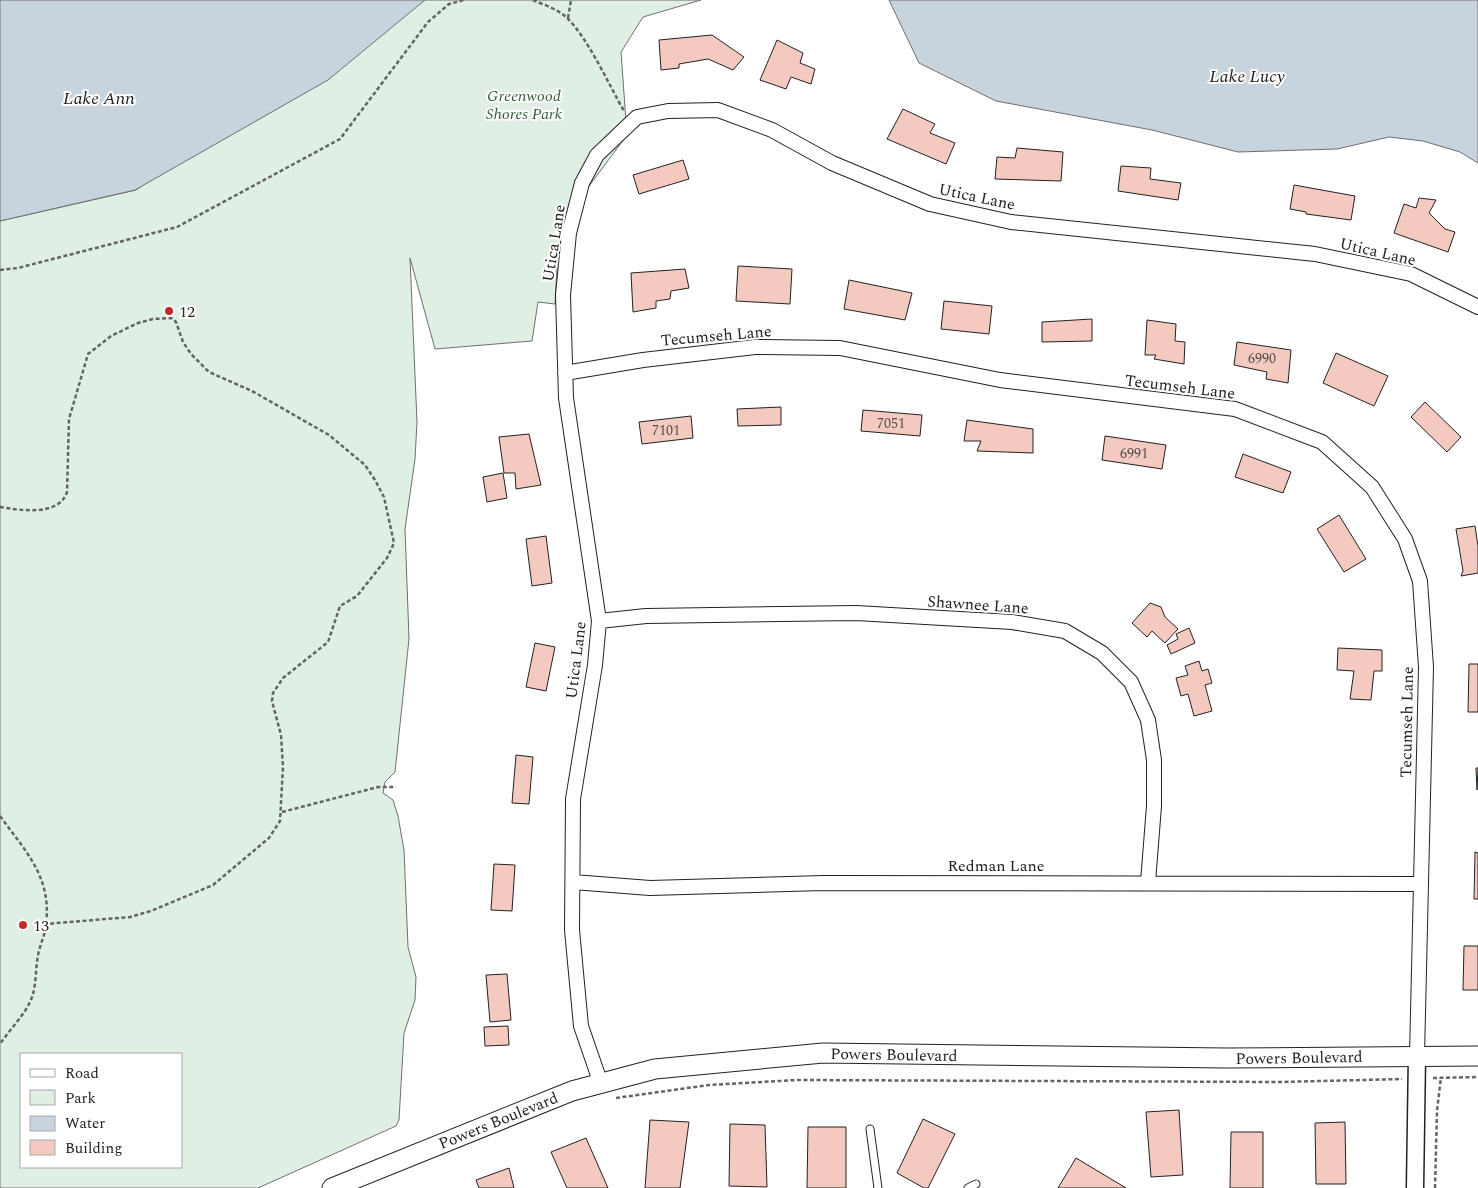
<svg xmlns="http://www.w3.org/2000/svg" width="1478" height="1188" font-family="Spectral,serif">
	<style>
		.green { fill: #e0efe3; stroke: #6f6f6f; fill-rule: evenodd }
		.water { fill: #c7d3dd; stroke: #6f6f6f }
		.building { fill: #f3c9c0; stroke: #222 }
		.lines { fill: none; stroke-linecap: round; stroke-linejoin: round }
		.service-casing { stroke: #222; stroke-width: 9 }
		.minor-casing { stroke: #222; stroke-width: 16 }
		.tertiary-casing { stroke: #222; stroke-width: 19 }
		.secondary-casing { stroke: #222; stroke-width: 21 }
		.path { stroke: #646464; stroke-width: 2.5; stroke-dasharray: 4 2.5; stroke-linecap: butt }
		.service { stroke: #fff; stroke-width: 7 }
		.minor { stroke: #fff; stroke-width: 14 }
		.tertiary { stroke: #fff; stroke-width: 16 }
		.secondary { stroke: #fff; stroke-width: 19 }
		.poi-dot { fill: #c62828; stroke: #fff; stroke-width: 2 }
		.labels { text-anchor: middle; stroke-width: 4; stroke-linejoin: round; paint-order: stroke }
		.number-label { font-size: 14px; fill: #564c4a }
		.park-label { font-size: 16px; font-style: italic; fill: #2f5e38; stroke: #fff }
		.street-label { font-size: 16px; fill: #222; stroke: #fff }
		.poi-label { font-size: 16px; fill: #222; stroke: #fff; text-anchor: start }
		.water-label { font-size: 18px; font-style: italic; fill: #222; stroke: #fff }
	</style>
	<rect width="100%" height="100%" fill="#fff"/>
	<path class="green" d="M417 0H701L643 17 621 52 627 135 575 205 558 251 555 304 538 302 532 341 435 349 410 258 417 422 415 459 405 529 409 639 395 772 385 782 383 793 393 800 398 816 404 850 408 947 416 977 415 1000 404 1033 399 1120 396 1126 258 1188H0V221L136 190ZM21 1054H181V1167H21Z"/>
	<path class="water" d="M0 0H425L328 80 135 190 0 221Z
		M889 0H1478V163L1460 152 1423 141 1389 137 1337 149 1238 152 1152 130 996 101 919 63Z"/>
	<path class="building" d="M712 35 744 57 733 70 708 59 679 64V68L661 70 659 40Z
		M777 40 803 53 800 63 815 69 811 84 791 77 786 89 760 80Z
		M903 109 935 124 930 133 955 143 946 164 887 139Z
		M1017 148 1063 152 1061 181 995 179 997 157 1015 158Z
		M683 160 689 179 639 194 633 175Z
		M1121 166 1151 168 1150 179 1181 183 1178 200 1118 191Z
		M1294 185 1355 196 1351 220 1306 214V212L1290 209Z
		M1419 198 1436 200 1429 213 1445 229 1455 232 1448 252 1394 233 1404 204 1416 208Z
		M738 266 792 269 790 304 736 301Z
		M685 269 689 288 671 291 670 299 656 301V308L633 312 631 273Z
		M849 280 912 293 905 320 844 309Z
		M944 301 992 306 989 334 941 329Z
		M1092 319V341L1042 342V322Z
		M1147 320 1176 324 1175 341 1185 342 1184 364 1154 359 1156 355H1145Z
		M1237 342 1291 350 1288 383 1266 379 1267 372 1234 365Z
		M1336 353 1388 376 1374 406 1323 383Z
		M1425 402 1461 437 1447 452 1411 417Z
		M781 407V425L738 426 737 409Z
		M863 410 922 415 920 436 861 431Z
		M691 416 693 438 642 444 639 422Z
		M967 420 1033 429V453L977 451 981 441H964Z
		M529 434 541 485 516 489 515 473H504L499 437Z
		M1105 436 1166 445 1162 469 1102 460Z
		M1243 454 1291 472 1283 493 1235 477Z
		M503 473 507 498 487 502 483 477Z
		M1339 515 1366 559 1344 572 1317 529Z
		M1475 526 1478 546V573L1461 576 1463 571 1456 529Z
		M546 536 552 583 532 586 526 539Z
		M1150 603 1161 607 1165 617 1178 629 1165 643 1152 631 1147 637 1132 623Z
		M1189 628 1195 643 1171 654 1167 645 1178 639 1176 634Z
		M535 643 555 647 546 691 526 687Z
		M1338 648 1382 650V671H1374L1371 700 1350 699 1354 671 1337 670Z
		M1199 661 1202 671 1208 669 1212 683 1205 685 1212 711 1194 716 1188 694 1181 696 1176 678 1188 675 1185 666Z
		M1469 664H1478V712H1468Z
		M516 755 533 757 529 804 512 803Z
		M1476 768H1478L1477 790Z
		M1475 852 1478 853V899H1474Z
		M494 864 515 865 512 911 491 910Z
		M1464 946H1478V990H1463Z
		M507 974 511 1020 490 1022 486 975Z
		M508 1026 509 1045 485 1046 484 1027Z
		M1179 1110 1183 1175 1151 1177 1146 1112Z
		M923 1119 955 1134 928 1188H924L897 1173Z
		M650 1120 689 1122 680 1188H645Z
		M1345 1122 1346 1184H1316L1315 1123Z
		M730 1124 765 1125 767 1187 729 1186Z
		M808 1127H846V1188H807Z
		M1231 1132H1263V1188H1230Z
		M586 1138 608 1188H567L551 1152Z
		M1076 1158 1126 1188H1058Z
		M509 1168 514 1188H479L476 1180Z"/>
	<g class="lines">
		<g class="service-casing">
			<path id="service" d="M870 1129 878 1188
				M968 1188 976 1184"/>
		</g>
		<g class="minor-casing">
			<path id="minor" d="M565 373 643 360 755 347 840 348 1000 380 1235 409 1322 442 1372 487 1405 539 1420 581 1426 667 1417 1056
				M599 621 646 616 856 613 1012 622 1065 631 1102 653 1131 682 1148 720 1154 760V806L1148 882
				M573 882 650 888 823 883 1420 884
				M601 1084 581 1026 572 930 573 799 595 665 599 621 566 398 563 295 569 233 582 183 597 155 637 117 668 111 718 110 772 130 832 163 930 204 1011 222 1315 254 1411 274 1478 307"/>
		</g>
		<g class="tertiary-casing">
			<path id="tertiary" d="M1415 1188 1417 1056"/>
		</g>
		<g class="secondary-casing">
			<path id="secondary" d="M332 1188 572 1091 655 1069 823 1053 1226 1058 1478 1056"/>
		</g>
		<path class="path" d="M533 0C544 5 558 9 567 18 588 38 609 85 624 111
			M568 18 571 0
			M0 270 18 268 177 227 340 139 428 22 449 4 464 0
			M0 507C19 510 59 517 67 492L69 419 88 354 111 336 138 323 153 319 171 318 176 322 183 342 191 354 209 372 252 391 329 435 365 465 375 480 384 497 394 543 387 558 357 596 340 606 328 642 283 678 273 693 272 701 281 735 283 767 280 821 269 838 213 885 151 911 130 917 46 924
			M282 812 378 787H396
			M0 816C26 852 52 877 46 925 45 935 41 942 39 951 35 966 37 983 32 997 26 1014 10 1029 0 1044
			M1433 1078 1478 1077
			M616 1098 709 1085 797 1080 1281 1082 1402 1079
			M1435 1188 1437 1111 1441 1077"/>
		<use href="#service" class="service"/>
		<use href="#minor" class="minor"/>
		<use href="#tertiary" class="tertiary"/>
		<use href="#secondary" class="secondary"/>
	</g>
	<g class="poi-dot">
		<circle cx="169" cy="311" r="5"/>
		<circle cx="23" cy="925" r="5"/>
	</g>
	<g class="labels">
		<g class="number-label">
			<text x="1262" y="363">6990</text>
			<text x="891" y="428">7051</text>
			<text x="666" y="435">7101</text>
			<text x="1134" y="458">6991</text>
		</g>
		<g class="park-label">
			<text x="524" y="101">Greenwood<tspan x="524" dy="18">Shores Park</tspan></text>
		</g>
		<g class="street-label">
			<text transform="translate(977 196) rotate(12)" y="6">Utica Lane</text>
			<text transform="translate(553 243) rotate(-81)" y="6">Utica Lane</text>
			<text transform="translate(1378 251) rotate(13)" y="6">Utica Lane</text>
			<text transform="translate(716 335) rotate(-5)" y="6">Tecumseh Lane</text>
			<text transform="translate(1180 386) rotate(7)" y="6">Tecumseh Lane</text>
			<text transform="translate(978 604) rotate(4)" y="6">Shawnee Lane</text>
			<text transform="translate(575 660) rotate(-83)" y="6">Utica Lane</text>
			<text transform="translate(1406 722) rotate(-89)" y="6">Tecumseh Lane</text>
			<text x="996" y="871">Redman Lane</text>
			<text transform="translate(894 1054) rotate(1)" y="6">Powers Boulevard</text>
			<text transform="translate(1299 1057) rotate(-1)" y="6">Powers Boulevard</text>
			<text transform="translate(498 1120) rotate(-22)" y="6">Powers Boulevard</text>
		</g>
		<g class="poi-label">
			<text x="179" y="317">12</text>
			<text x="33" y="931">13</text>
		</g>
		<g class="water-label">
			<text x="1247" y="82">Lake Lucy</text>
			<text x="99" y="104">Lake Ann</text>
		</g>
	</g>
	<rect x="20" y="1053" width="162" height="115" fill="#ffffff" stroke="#a7a7a7"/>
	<rect x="30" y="1069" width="25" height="8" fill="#ffffff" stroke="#a7a7a7"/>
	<text x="65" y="1078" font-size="15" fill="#222222">Road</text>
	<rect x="30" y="1090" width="25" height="15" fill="#e0efe3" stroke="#a7a7a7"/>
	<text x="65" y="1103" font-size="15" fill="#222222">Park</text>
	<rect x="30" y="1116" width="25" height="15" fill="#c7d3dd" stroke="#a7a7a7"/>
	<text x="65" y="1128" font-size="15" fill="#222222">Water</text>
	<rect x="30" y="1140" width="25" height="15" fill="#f3c9c0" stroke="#a7a7a7"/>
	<text x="65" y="1153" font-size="15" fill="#222222">Building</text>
</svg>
